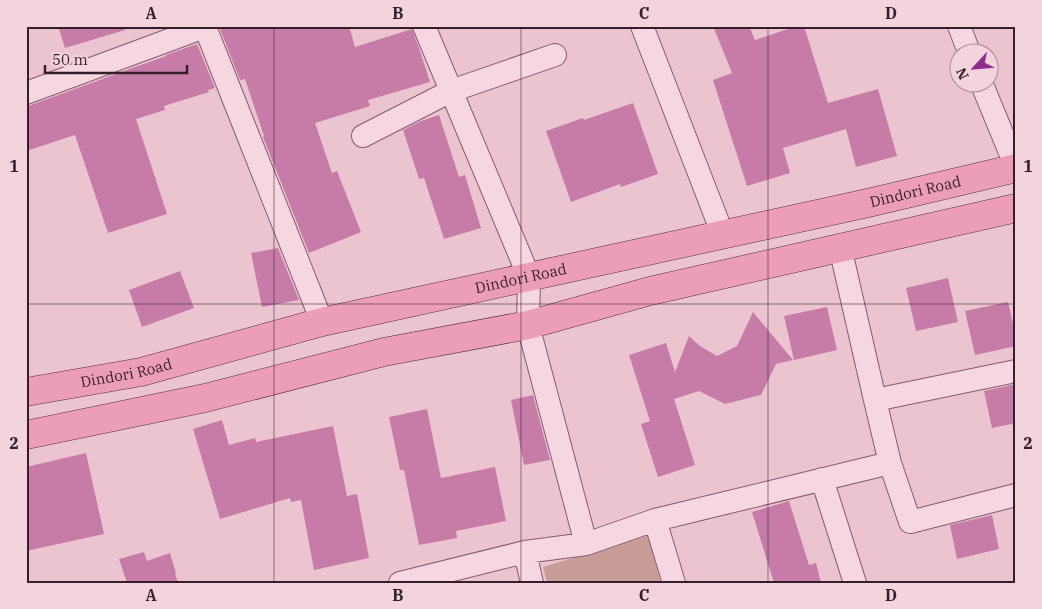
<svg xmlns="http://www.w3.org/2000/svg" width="1042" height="609" font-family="'IBM Plex Serif',serif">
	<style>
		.green { fill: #c89d98 }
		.building { fill: #c77ca8 }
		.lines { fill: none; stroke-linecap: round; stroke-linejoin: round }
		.street-casing { stroke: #845b6f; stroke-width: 24 }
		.primary-casing { stroke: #522f42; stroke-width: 29 }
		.street { stroke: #f6d6e0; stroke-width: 22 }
		.primary { stroke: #ec9eb7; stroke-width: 28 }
		.grid { fill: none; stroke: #351e2a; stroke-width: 1; stroke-opacity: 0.55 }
		.labels { text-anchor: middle; stroke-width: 5; stroke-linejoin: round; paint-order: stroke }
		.street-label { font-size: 15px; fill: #351e2a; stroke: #f3d3dc }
		.neatline { fill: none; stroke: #351e2a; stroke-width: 2 }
		.grid-label { font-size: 16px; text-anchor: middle; font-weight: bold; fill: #351e2a }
	</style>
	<rect width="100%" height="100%" fill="#ebc4d0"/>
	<path class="green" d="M648 535 661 583H547L543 567Z"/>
	<path class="building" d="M58 26H124L125 30 65 48Z
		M229 26H349L355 47 412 29 419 48 430 82 368 100 370 106 315 123 332 173 337 171 361 232 309 253 263 137 264 136 245 79 240 80 220 29Z
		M713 26H749L755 40 797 26H804L828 103 878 89 897 156 856 167 846 129 783 148 790 173 747 186 713 80 732 73Z
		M197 44 215 88 208 90 209 92 164 106 165 110 136 119 167 214 108 233 75 135 26 151V106L31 105 135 67 166 56V55Z
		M633 103 658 174 621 187 620 184 571 202 546 131 583 118 584 120Z
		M439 115 459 177 465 175 481 228 444 239 424 178 419 179 403 130 421 121Z
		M278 248 299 300 262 307 251 253Z
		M180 271 194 308 142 327 129 290Z
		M948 278 958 322 916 331 906 288Z
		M1008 302 1016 337V346L975 355 965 311Z
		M827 307 837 350 794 360 784 316Z
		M753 312 793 360 776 364 761 395 725 404 699 391 674 399 695 465 658 477 641 424 650 421 629 355 666 343 675 372 689 336 700 346 717 356 737 346Z
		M1016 384V423L992 428 984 391Z
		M533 395 550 460 524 465 511 400Z
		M427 409 441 478 495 467 506 521 456 531 457 538 419 545 404 470H400L389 417Z
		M222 420 229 445 255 438 256 442 333 426 347 496 357 494 369 558 314 570 301 500 291 502 290 498 220 519 193 429Z
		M86 453 104 534 26 551V467Z
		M789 501 809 565 816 563 821 583H774L752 512Z
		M992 515 999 549 957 559 950 525Z
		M144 552 147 561 170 553 176 573H175L178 583H127L119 559Z"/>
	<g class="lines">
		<g class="street-casing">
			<path id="street" d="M424 26 529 277 528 325 586 544
				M642 26 723 235
				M959 26 969 52
				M205 27 322 322
				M981 82 1016 167
				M26 93 207 26
				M363 136 451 91 555 55
				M840 247 875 400
				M890 463 910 522 1016 495
				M822 479 855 583
				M655 520 674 583
				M525 552 532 583
				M400 583 525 552 586 544 655 520 890 463 875 400 1016 371"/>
		</g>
		<g class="primary-casing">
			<g id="primary">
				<path id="s1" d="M26 392 141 372 322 322 868 203 1016 168"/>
				<path d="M26 435 205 398 384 352 528 325 650 291 1016 208"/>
			</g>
		</g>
		<use href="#street" class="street"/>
		<use href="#primary" class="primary"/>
	</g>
	<path class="grid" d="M274 26V583M521 26V583M768 26V583M26 304H1016"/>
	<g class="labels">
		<g class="street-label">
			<text dy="5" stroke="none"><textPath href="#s1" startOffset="912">Dindori Road</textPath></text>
			<text dy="5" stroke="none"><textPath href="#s1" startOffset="508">Dindori Road</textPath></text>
			<text dy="5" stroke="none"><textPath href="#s1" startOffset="102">Dindori Road</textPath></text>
		</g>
	</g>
	<rect width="1042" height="609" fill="none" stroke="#f3d3dc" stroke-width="55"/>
	<g transform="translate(974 68) rotate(244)"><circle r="24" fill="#f3d3dc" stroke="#a78b95"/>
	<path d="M0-4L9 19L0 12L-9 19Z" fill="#8e2f8f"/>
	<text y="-8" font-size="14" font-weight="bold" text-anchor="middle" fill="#351e2a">N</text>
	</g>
	<path d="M45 65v8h142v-8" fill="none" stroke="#351e2a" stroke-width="2.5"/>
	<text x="52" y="65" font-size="15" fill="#351e2a" stroke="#f3d3dc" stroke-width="4" paint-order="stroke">50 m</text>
	<rect x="28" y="28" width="986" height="554" class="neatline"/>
	<g class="grid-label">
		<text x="151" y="19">A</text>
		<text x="398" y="19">B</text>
		<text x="644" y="19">C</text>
		<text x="891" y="19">D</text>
		<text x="14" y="172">1</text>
		<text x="1028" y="172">1</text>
		<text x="14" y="449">2</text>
		<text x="1028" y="449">2</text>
		<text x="151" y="601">A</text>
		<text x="398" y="601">B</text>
		<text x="644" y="601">C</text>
		<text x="891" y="601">D</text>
	</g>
</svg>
